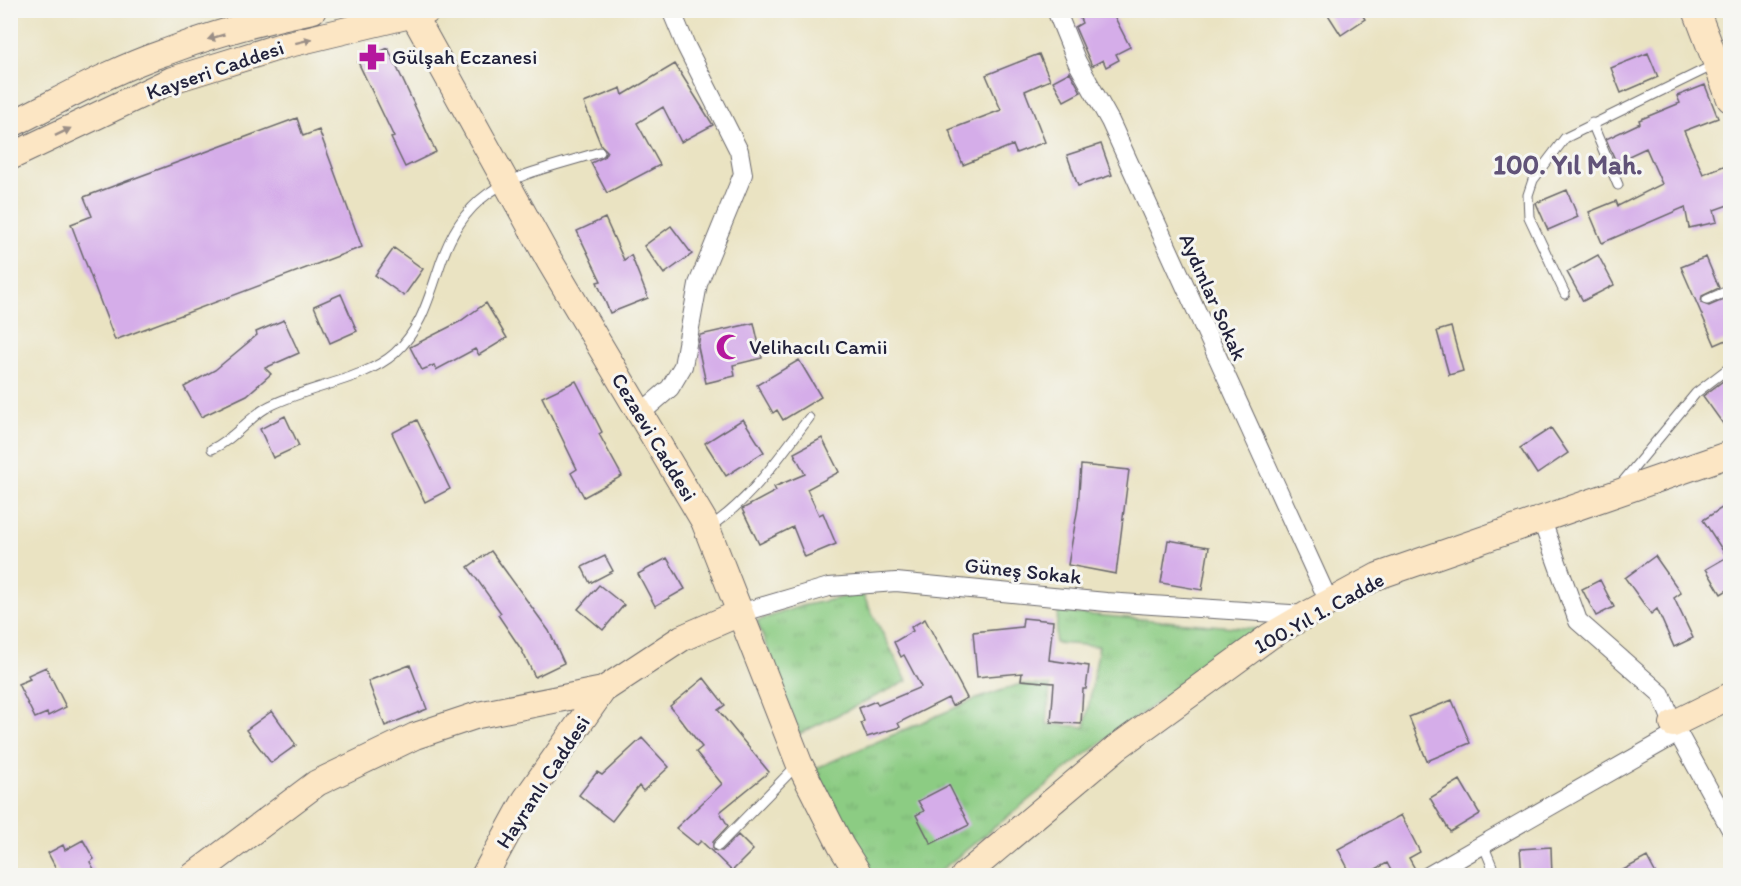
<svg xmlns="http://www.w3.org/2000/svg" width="1741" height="886" font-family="Itim,sans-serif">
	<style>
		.grass { fill: url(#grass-tufts); stroke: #57775f; stroke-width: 1.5 }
		.building { fill: #d5ade9 }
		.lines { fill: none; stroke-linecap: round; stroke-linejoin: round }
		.lane-casing { stroke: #68666a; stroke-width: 11 }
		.street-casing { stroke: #68666a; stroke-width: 20 }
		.secondary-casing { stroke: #68666a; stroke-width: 28 }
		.lane { stroke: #fff; stroke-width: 9 }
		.street { stroke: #fff; stroke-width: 18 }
		.secondary { stroke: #fce6c4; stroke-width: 26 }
		.oneway { fill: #9a8e86 }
		.labels { text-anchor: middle; stroke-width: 6; stroke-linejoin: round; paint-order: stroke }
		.poi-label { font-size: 21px; fill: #22223b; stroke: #f6f6f2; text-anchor: start }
		.street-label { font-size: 21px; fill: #22223b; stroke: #f6f6f2 }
		.district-label { font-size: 27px; font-weight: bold; fill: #615378; stroke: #f6f6f2 }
	</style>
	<defs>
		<pattern id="grass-tufts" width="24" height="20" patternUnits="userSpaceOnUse" patternTransform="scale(1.5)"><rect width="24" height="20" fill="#8ccc83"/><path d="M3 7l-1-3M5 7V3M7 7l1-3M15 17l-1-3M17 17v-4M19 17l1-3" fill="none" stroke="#78af72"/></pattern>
	</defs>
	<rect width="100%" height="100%" fill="#f6f6f2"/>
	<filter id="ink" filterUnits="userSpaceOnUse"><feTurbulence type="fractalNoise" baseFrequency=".0167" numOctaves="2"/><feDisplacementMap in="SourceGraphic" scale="12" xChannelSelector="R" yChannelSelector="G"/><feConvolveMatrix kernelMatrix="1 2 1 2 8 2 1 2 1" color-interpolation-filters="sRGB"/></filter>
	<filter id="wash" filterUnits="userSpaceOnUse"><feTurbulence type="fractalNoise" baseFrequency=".008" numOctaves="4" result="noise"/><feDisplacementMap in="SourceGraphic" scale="24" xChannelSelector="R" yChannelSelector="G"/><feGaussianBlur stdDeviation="1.35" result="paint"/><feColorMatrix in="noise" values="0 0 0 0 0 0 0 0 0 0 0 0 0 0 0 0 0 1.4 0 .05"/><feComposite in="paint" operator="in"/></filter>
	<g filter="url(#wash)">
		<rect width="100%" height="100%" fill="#eae3c2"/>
		<path class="grass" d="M854 595H863L907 681 799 734 757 621 801 606Z
			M1058 612 1258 629 1082 757 935 875H872L814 769 971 701 1020 684 1050 686 1047 724 1085 727 1099 646 1055 643Z"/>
		<g id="blocks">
			<path class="building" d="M1089 10H1094L1096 16 1111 10 1130 47 1116 54 1119 60 1106 67 1103 60 1092 66 1075 27 1082 23 1079 16Z
				M1325 10H1359L1365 19 1341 35Z
				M388 48 436 152 405 167 391 138 394 137 358 62Z
				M1648 53 1658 77 1621 93 1611 68Z
				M1039 54 1050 80 1025 91 1045 142 1016 153 1013 145 963 165 949 130 1001 110 986 75Z
				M675 64 713 125 681 142 663 107 637 123 660 165 607 193 591 163 604 157 607 151 601 145 584 103 621 88 623 95Z
				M1070 72 1081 92 1064 101 1053 81Z
				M1705 85 1718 118 1684 131 1703 174 1731 163V204L1714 210 1717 222 1689 228 1685 207 1602 243 1589 212 1616 201 1618 206 1662 184 1646 148 1616 162 1606 139 1640 123 1639 120 1680 103 1677 96Z
				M297 118 303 136 319 130 362 247 115 340 71 224 92 216 84 197Z
				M1101 144 1112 175 1078 186 1067 155Z
				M1567 190 1578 217 1548 230 1536 203Z
				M605 218 624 260 631 255 648 298 610 313 597 282 601 281 577 231Z
				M671 226 692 254 664 274 644 246Z
				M394 248 423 269 404 296 375 275Z
				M1598 255 1614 285 1583 301 1567 272Z
				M1706 257 1719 288 1702 296 1701 303 1709 306 1725 299 1731 311V338L1715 345 1681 267Z
				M341 294 357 331 330 343 314 306Z
				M486 303 507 338 479 355 475 349 436 370 434 365 422 370 410 347 459 322Z
				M284 320 299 353 265 368 271 374 247 395 201 417 184 387 215 370 257 335 256 332Z
				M754 323 762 358 733 365 735 376 706 383 698 347 700 335Z
				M1451 327 1463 371 1449 375 1437 331Z
				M799 360 821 397 783 420 777 410 773 413 757 385Z
				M1731 375V435L1703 396Z
				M576 381 602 432 599 434 622 476 584 497 571 473 577 469 542 397Z
				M285 416 299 446 273 458 260 429Z
				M743 419 764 452 726 476 705 443Z
				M417 420 450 489 425 502 392 433Z
				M1551 428 1568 453 1537 474 1520 448Z
				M822 438 839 472 807 489 819 515 823 513 836 544 805 557 793 527 759 544 742 509 776 491 774 487 805 474 794 453Z
				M1081 465 1129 470 1116 574 1068 565 1078 507Z
				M1731 502V588L1721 594 1706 569 1727 557 1703 520Z
				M1168 540 1209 547 1202 590 1161 583Z
				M491 551 549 631 564 663 535 677 521 649 498 615 501 613 468 567Z
				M605 556 613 571 590 583 582 567Z
				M1655 556 1681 593 1674 598 1693 638 1674 647 1657 609 1651 614 1625 578Z
				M667 558 685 589 655 606 638 574Z
				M1600 580 1614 607 1596 616 1582 589Z
				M599 585 624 605 603 630 578 609Z
				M1023 618 1053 621 1049 660 1089 666 1086 689H1083L1081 724 1051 722 1054 683 1021 680 1022 673 977 677 973 632 1022 627Z
				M925 619 967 698 952 706 948 698 898 723 900 727 867 737 861 723 864 721 859 708 876 701 878 705 921 687 904 655 901 657 894 642 913 631 911 627Z
				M410 665 427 709 385 726 368 681Z
				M46 667 66 707 48 716 47 713 35 718 18 684 30 679 28 675Z
				M704 678 725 705 718 710 769 772 720 812 728 826 713 842V850L722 851 738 835 753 850 732 871 701 841 697 845 676 828 722 784 696 752 702 747 670 706Z
				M1452 700 1470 743 1427 761 1409 717Z
				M272 711 296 745 271 763 246 730Z
				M642 738 669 767 643 791 639 786 612 821 579 795 597 772 602 775Z
				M1460 780 1480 814 1450 832 1430 798Z
				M949 785 969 825 931 844 916 815 924 811 918 801Z
				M1401 815 1420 852 1409 858 1415 869 1402 876H1394L1387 863 1363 876H1352L1338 849Z
				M83 840 94 859 90 862 95 871 87 876H60L48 853 63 845 65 850Z
				M1551 847 1552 876H1522L1520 849Z
				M1647 857 1657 876H1612Z"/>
		</g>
	</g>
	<g filter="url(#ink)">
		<use href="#blocks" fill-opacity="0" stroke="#68666a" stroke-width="1.5"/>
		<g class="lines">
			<g class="lane-casing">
				<path id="lane" d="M1592 123 1618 185
					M1565 294 1529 217 1528 195 1533 180 1565 138 1714 65
					M1707 300 1730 290
					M212 449C234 439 246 420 266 408 303 387 364 381 395 353 419 331 427 304 437 274 466 180 515 178 600 152
					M1620 485 1696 393 1730 367
					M708 528C751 500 778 458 809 418
					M1483 844 1496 876
					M718 846 798 764"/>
			</g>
			<g class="street-casing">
				<path id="street" d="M1056 10 1077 62 1110 121 1329 602
					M641 413 670 388 683 366 698 284 743 174 739 151 686 46 671 10
					M1541 518 1578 621 1661 694 1673 724 1730 828
					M740 613 829 587 896 582 1106 602 1306 615
					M1428 876 1678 733"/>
			</g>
			<g class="secondary-casing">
				<path id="secondary" d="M1696 10 1730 99
					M413 14 549 260 704 521 799 763 841 846 860 876
					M10 125C61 100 110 71 163 53 211 35 262 20 313 10
					M10 157 172 80 285 45 427 11
					M1673 724 1730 696
					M193 876 317 783 415 736 478 715 603 690 682 638 740 613
					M484 876 526 799 603 690
					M964 876 1116 748 1270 636 1306 615 1378 576 1730 454"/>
			</g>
			<use href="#lane" class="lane"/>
			<use href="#street" class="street"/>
			<use href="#secondary" class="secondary"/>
		</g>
		<defs><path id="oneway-solid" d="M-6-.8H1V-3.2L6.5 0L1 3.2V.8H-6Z" transform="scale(1.5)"/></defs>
		<g class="oneway">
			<use href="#oneway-solid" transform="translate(216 37) rotate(163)"/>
			<use href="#oneway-solid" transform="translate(304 41) rotate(-14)"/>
			<use href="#oneway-solid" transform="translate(63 132) rotate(-26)"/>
		</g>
	</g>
	<defs>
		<g id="pharmacy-bare" transform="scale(2.07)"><path d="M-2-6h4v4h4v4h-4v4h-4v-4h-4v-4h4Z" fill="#b5179e" stroke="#f6f6f2" stroke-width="2.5" paint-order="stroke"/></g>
		<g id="mosque-bare" transform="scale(2.07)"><path d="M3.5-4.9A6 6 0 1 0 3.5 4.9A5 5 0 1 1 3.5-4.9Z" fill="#b5179e" stroke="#f6f6f2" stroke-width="2.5" paint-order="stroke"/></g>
	</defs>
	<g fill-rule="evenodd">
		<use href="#pharmacy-bare" x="372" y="57"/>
		<use href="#mosque-bare" x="729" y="347"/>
	</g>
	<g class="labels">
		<g class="poi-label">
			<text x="392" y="64">Gülşah Eczanesi</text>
			<text x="749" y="354">Velihacılı Camii</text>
		</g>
		<g class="street-label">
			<text transform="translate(215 70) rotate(-19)" y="7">Kayseri Caddesi</text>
			<text transform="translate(1213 297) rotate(66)" y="7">Aydınlar Sokak</text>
			<text transform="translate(654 437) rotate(59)" y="7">Cezaevi Caddesi</text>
			<text transform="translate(1023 571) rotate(6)" y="7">Güneş Sokak</text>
			<text transform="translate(1319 613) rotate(-29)" y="7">100.Yıl 1. Cadde</text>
			<text transform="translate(543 782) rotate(-57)" y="7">Hayranlı Caddesi</text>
		</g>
		<g class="district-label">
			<text x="1568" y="174">100. Yıl Mah.</text>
		</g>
	</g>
	<rect width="1741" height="886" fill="none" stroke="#f6f6f2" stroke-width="36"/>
</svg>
